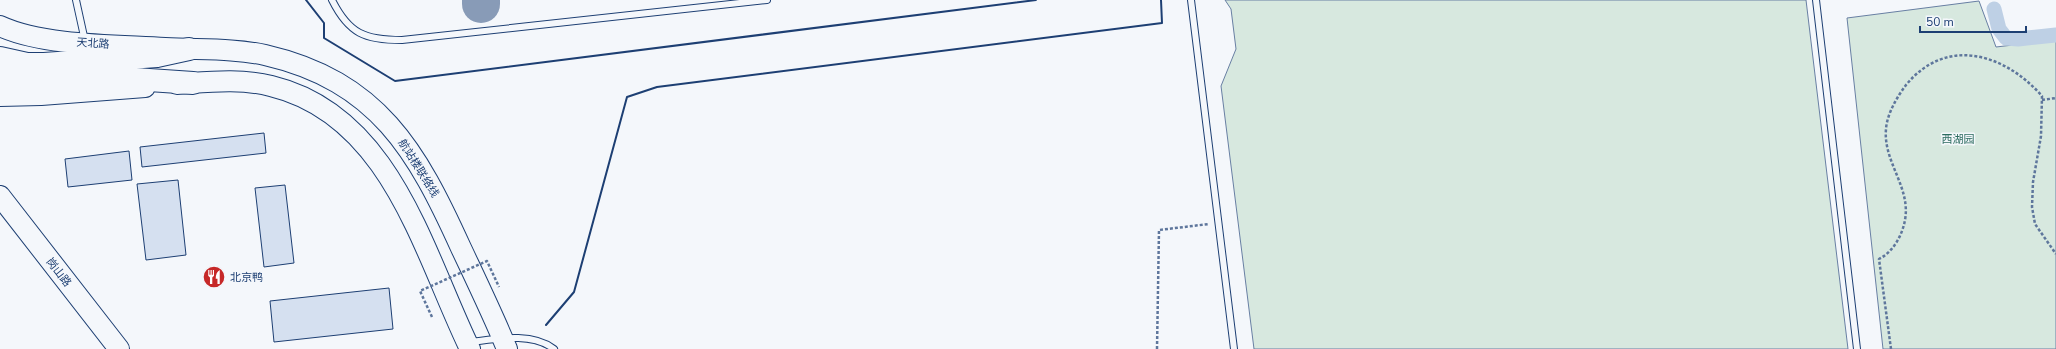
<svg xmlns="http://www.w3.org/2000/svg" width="2056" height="349" font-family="'Nunito Sans','Noto Sans SC',sans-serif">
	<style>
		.green { fill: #d7e8df; stroke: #687fa3 }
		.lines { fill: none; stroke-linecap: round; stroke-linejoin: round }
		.canal { stroke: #bed0e5; stroke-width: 15 }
		.taxiway { stroke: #889bb7; stroke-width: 38 }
		.building { fill: #d5e0f0; stroke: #1d3f73 }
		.service-casing { stroke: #1d3f73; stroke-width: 8 }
		.primary-casing { stroke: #1d3f73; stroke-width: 22 }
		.motorway-casing { stroke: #1d3f73; stroke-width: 24 }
		.path { stroke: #5e769c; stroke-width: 2.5; stroke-dasharray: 3 2; stroke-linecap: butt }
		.service { stroke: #f4f7fb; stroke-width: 6 }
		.primary { stroke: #f4f7fb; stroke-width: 20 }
		.motorway { stroke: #f4f7fb; stroke-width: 22 }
		.path-bridge { stroke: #5e769c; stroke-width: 2.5; stroke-dasharray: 3 2; stroke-linecap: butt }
		.wall { stroke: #1d3f73; stroke-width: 2 }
		.labels { text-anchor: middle; stroke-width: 3; stroke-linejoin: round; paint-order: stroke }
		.street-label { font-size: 11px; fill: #1d3f73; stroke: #f4f7fb }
		.park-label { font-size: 11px; fill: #2c6c60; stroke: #f4f7fb }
		.poi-label { font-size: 11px; fill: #1d3f73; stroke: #f4f7fb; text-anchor: start }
	</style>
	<rect width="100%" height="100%" fill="#f4f7fb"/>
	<path class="green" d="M1225 0H1806L1848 349H1254L1221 86 1236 49 1231 9Z
		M1979 1 1996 47 2056 40V349H1883L1847 18Z"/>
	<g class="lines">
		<path class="canal" d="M1994 9 1999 29 2006 38 2018 39 2056 35"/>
		<path class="taxiway" d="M481 0V4"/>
	</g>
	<path class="building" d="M264 133 266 153 142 167 140 147Z
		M129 151 132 180 68 187 65 159Z
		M178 180 186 255 146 260 137 184Z
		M285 185 294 263 264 267 255 188Z
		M389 288 393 329 274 342 270 301Z"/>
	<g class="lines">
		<g class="service-casing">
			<path id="service" d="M76 0 85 41
				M332 0C349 34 365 40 402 40L767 0
				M1191 0 1234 349
				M1816 0 1857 349
				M471 342C496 339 532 332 554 349"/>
		</g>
		<g class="primary-casing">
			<path id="primary" d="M0 26C43 46 117 45 165 48 199 50 233 48 265 55 378 81 417 151 461 248 477 282 493 315 507 349
				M177 84C208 82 240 78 271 86 391 115 423 252 470 349
				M0 96 41 95 145 87
				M0 196 119 349"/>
		</g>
		<g class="motorway-casing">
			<path id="motorway" d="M0 58 27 64H44L157 56 189 49
				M0 75 47 79 105 77 193 83"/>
		</g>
		<path class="path" d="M2042 100 2056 98
			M1157 349 1159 230 1209 224
			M1891 349 1879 259C1893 252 1902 236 1905 220 1911 187 1883 162 1886 129 1887 114 1897 97 1906 85 1946 36 2004 53 2042 96L2041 136 2033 182 2032 207 2035 224 2056 254"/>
		<use href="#service" class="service"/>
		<use href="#primary" class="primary"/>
		<use href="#motorway" class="motorway"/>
		<path class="path-bridge" d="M432 317 420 291 487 261 499 287"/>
		<path class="wall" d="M306 0 324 23V38L395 81 1036 0
			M546 325 574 292 627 97 657 87 1162 23 1161 0"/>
	</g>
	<defs>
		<g id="restaurant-disc" transform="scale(1.15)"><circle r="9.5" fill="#c62828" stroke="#f4f7fb"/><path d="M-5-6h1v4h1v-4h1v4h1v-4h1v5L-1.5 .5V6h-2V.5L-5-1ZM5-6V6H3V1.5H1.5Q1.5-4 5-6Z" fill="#fff"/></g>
	</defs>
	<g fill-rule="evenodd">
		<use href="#restaurant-disc" x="214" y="277"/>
	</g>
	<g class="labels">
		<g class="street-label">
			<text transform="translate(93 43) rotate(4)" y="4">天北路</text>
			<text transform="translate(419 168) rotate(58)" y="4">航站楼联络线</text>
			<text transform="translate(59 272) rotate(52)" y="4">岗山路</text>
		</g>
		<g class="park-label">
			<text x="1958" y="143">西湖园</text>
		</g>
		<g class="poi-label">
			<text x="230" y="281">北京鸭</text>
		</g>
	</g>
	<path d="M1920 26v6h106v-6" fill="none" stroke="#1d3f73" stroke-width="2"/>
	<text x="1926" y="26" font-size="12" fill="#1d3f73" stroke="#f4f7fb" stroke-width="3" paint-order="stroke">50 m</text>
</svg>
